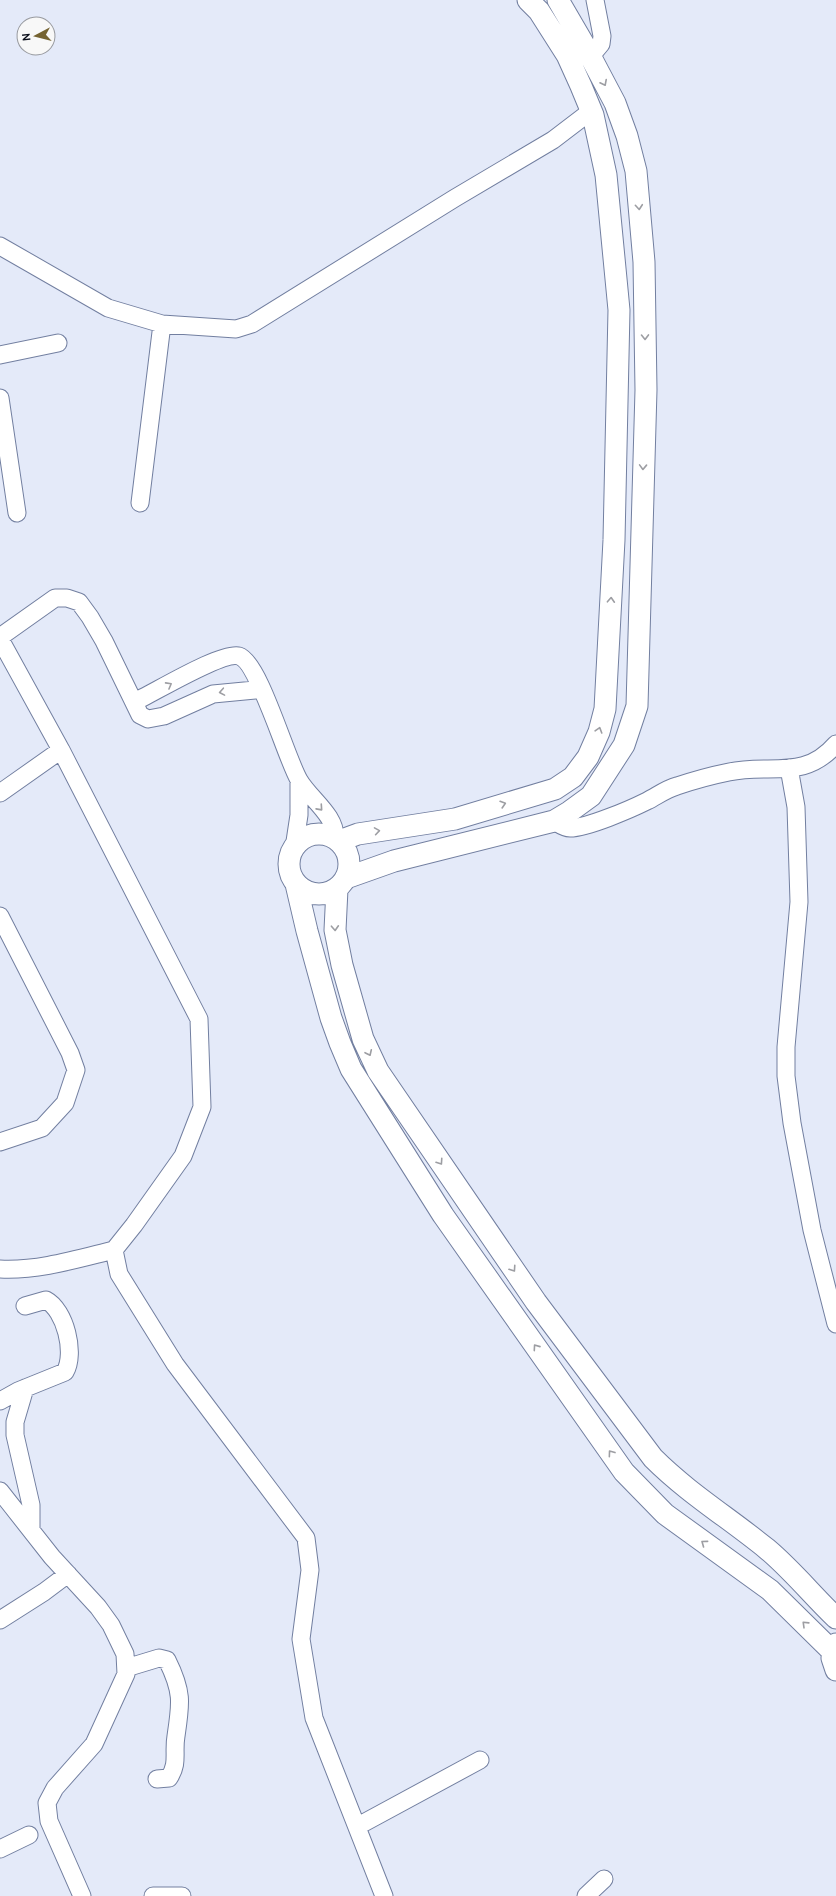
<svg xmlns="http://www.w3.org/2000/svg" width="836" height="1896" font-family="Cabin,sans-serif">
	<style>
		.lines { fill: none; stroke-linecap: round; stroke-linejoin: round }
		.minor-casing { stroke: #727fa0; stroke-width: 19 }
		.tertiary-casing { stroke: #727fa0; stroke-width: 23 }
		.minor { stroke: #fff; stroke-width: 17 }
		.tertiary { stroke: #fff; stroke-width: 21 }
		.oneway { stroke: #9d9ea3 }
	</style>
	<rect width="100%" height="100%" fill="#e4eaf9"/>
	<g class="lines">
		<g class="minor-casing">
			<path id="minor" d="M591 56 601 44 602 36 595 0
				M0 246 108 308 162 324 236 329 252 324 455 198 553 140 591 111
				M0 355 58 343
				M0 398 17 513
				M140 503 162 324
				M0 637 55 598H67L79 602 90 617 104 641 140 715 148 719 164 716 213 694 255 690 260 687
				M0 639 61 750 199 1019 202 1107 183 1156 134 1225 114 1250 119 1274 175 1364 306 1538 310 1570 301 1639 314 1718 384 1896
				M134 702C154 693 222 651 239 656 259 662 286 758 299 780 310 799 336 815 335 838
				M789 768 796 807 799 902 786 1047V1076L792 1123 812 1230 836 1324
				M0 793 61 750
				M554 821C559 824 564 828 570 828 587 828 631 809 647 801 657 796 666 789 677 786 692 781 714 775 729 772 771 763 804 781 836 744
				M294 848 299 815V780
				M0 916 70 1053 76 1070 65 1103 42 1128 0 1142
				M0 1269C38 1271 77 1259 114 1250
				M25 1388 15 1422V1435L31 1505V1530
				M0 1401 18 1391 65 1372C76 1353 65 1310 46 1300L25 1306
				M0 1491 52 1557 98 1607 111 1625 125 1654 126 1674 94 1744 55 1788 47 1803 49 1821 82 1896
				M0 1620 44 1592 68 1574
				M126 1668 159 1658 167 1660C183 1692 181 1703 176 1736 173 1753 179 1763 169 1778L157 1779
				M358 1826 480 1760
				M0 1849 29 1835
				M153 1896H182
				M586 1896 604 1879"/>
		</g>
		<g class="tertiary-casing">
			<path id="tertiary" d="M289 864a30 30 0 1 1 60 0a30 30 0 1 1-60 0Z
				M339 841 358 834 455 819 555 789 573 777 588 757 599 732 605 709 614 540 619 310 606 175 593 115 581 86 567 55 539 11 528 0
				M346 878 394 861 554 821 569 812 591 796 624 745 637 706 646 390 644 262 636 171 627 136 615 103 586 48 558 0
				M296 884 307 931 331 1018 340 1043 351 1069 443 1215 624 1472 665 1514 770 1590 832 1651
				M337 889 335 930 342 965 363 1039 378 1071 536 1302 653 1458C688 1493 729 1518 767 1549 792 1570 813 1596 836 1618
				M836 1644 832 1658 836 1670"/>
		</g>
		<use href="#minor" class="minor"/>
		<use href="#tertiary" class="tertiary"/>
	</g>
	<defs><path id="oneway-chevron" d="M-2-3.5L2.5 0L-2 3.5" fill="none" stroke-width="1.6" stroke-linecap="round" stroke-linejoin="round"/></defs>
	<g class="oneway">
		<use href="#oneway-chevron" transform="translate(604 83) rotate(63)"/>
		<use href="#oneway-chevron" transform="translate(639 207) rotate(85)"/>
		<use href="#oneway-chevron" transform="translate(645 337) rotate(89)"/>
		<use href="#oneway-chevron" transform="translate(643 467) rotate(92)"/>
		<use href="#oneway-chevron" transform="translate(611 600) rotate(-87)"/>
		<use href="#oneway-chevron" transform="translate(169 685) rotate(-29)"/>
		<use href="#oneway-chevron" transform="translate(222 692) rotate(170)"/>
		<use href="#oneway-chevron" transform="translate(599 730) rotate(-73)"/>
		<use href="#oneway-chevron" transform="translate(503 804) rotate(-17)"/>
		<use href="#oneway-chevron" transform="translate(320 808) rotate(48)"/>
		<use href="#oneway-chevron" transform="translate(377 831) rotate(-9)"/>
		<use href="#oneway-chevron" transform="translate(335 928) rotate(87)"/>
		<use href="#oneway-chevron" transform="translate(369 1053) rotate(65)"/>
		<use href="#oneway-chevron" transform="translate(440 1162) rotate(56)"/>
		<use href="#oneway-chevron" transform="translate(513 1269) rotate(56)"/>
		<use href="#oneway-chevron" transform="translate(536 1347) rotate(-125)"/>
		<use href="#oneway-chevron" transform="translate(611 1453) rotate(-126)"/>
		<use href="#oneway-chevron" transform="translate(704 1543) rotate(-144)"/>
		<use href="#oneway-chevron" transform="translate(805 1624) rotate(-136)"/>
	</g>
	<g transform="translate(36 36) rotate(263)"><circle r="19" fill="#f8f8f8" stroke="#989a9f"/>
	<path d="M0-3L7 15L0 10L-7 15Z" fill="#756331"/>
	<text y="-6" font-size="11" font-weight="bold" text-anchor="middle" fill="#090d19">N</text>
	</g>
</svg>
